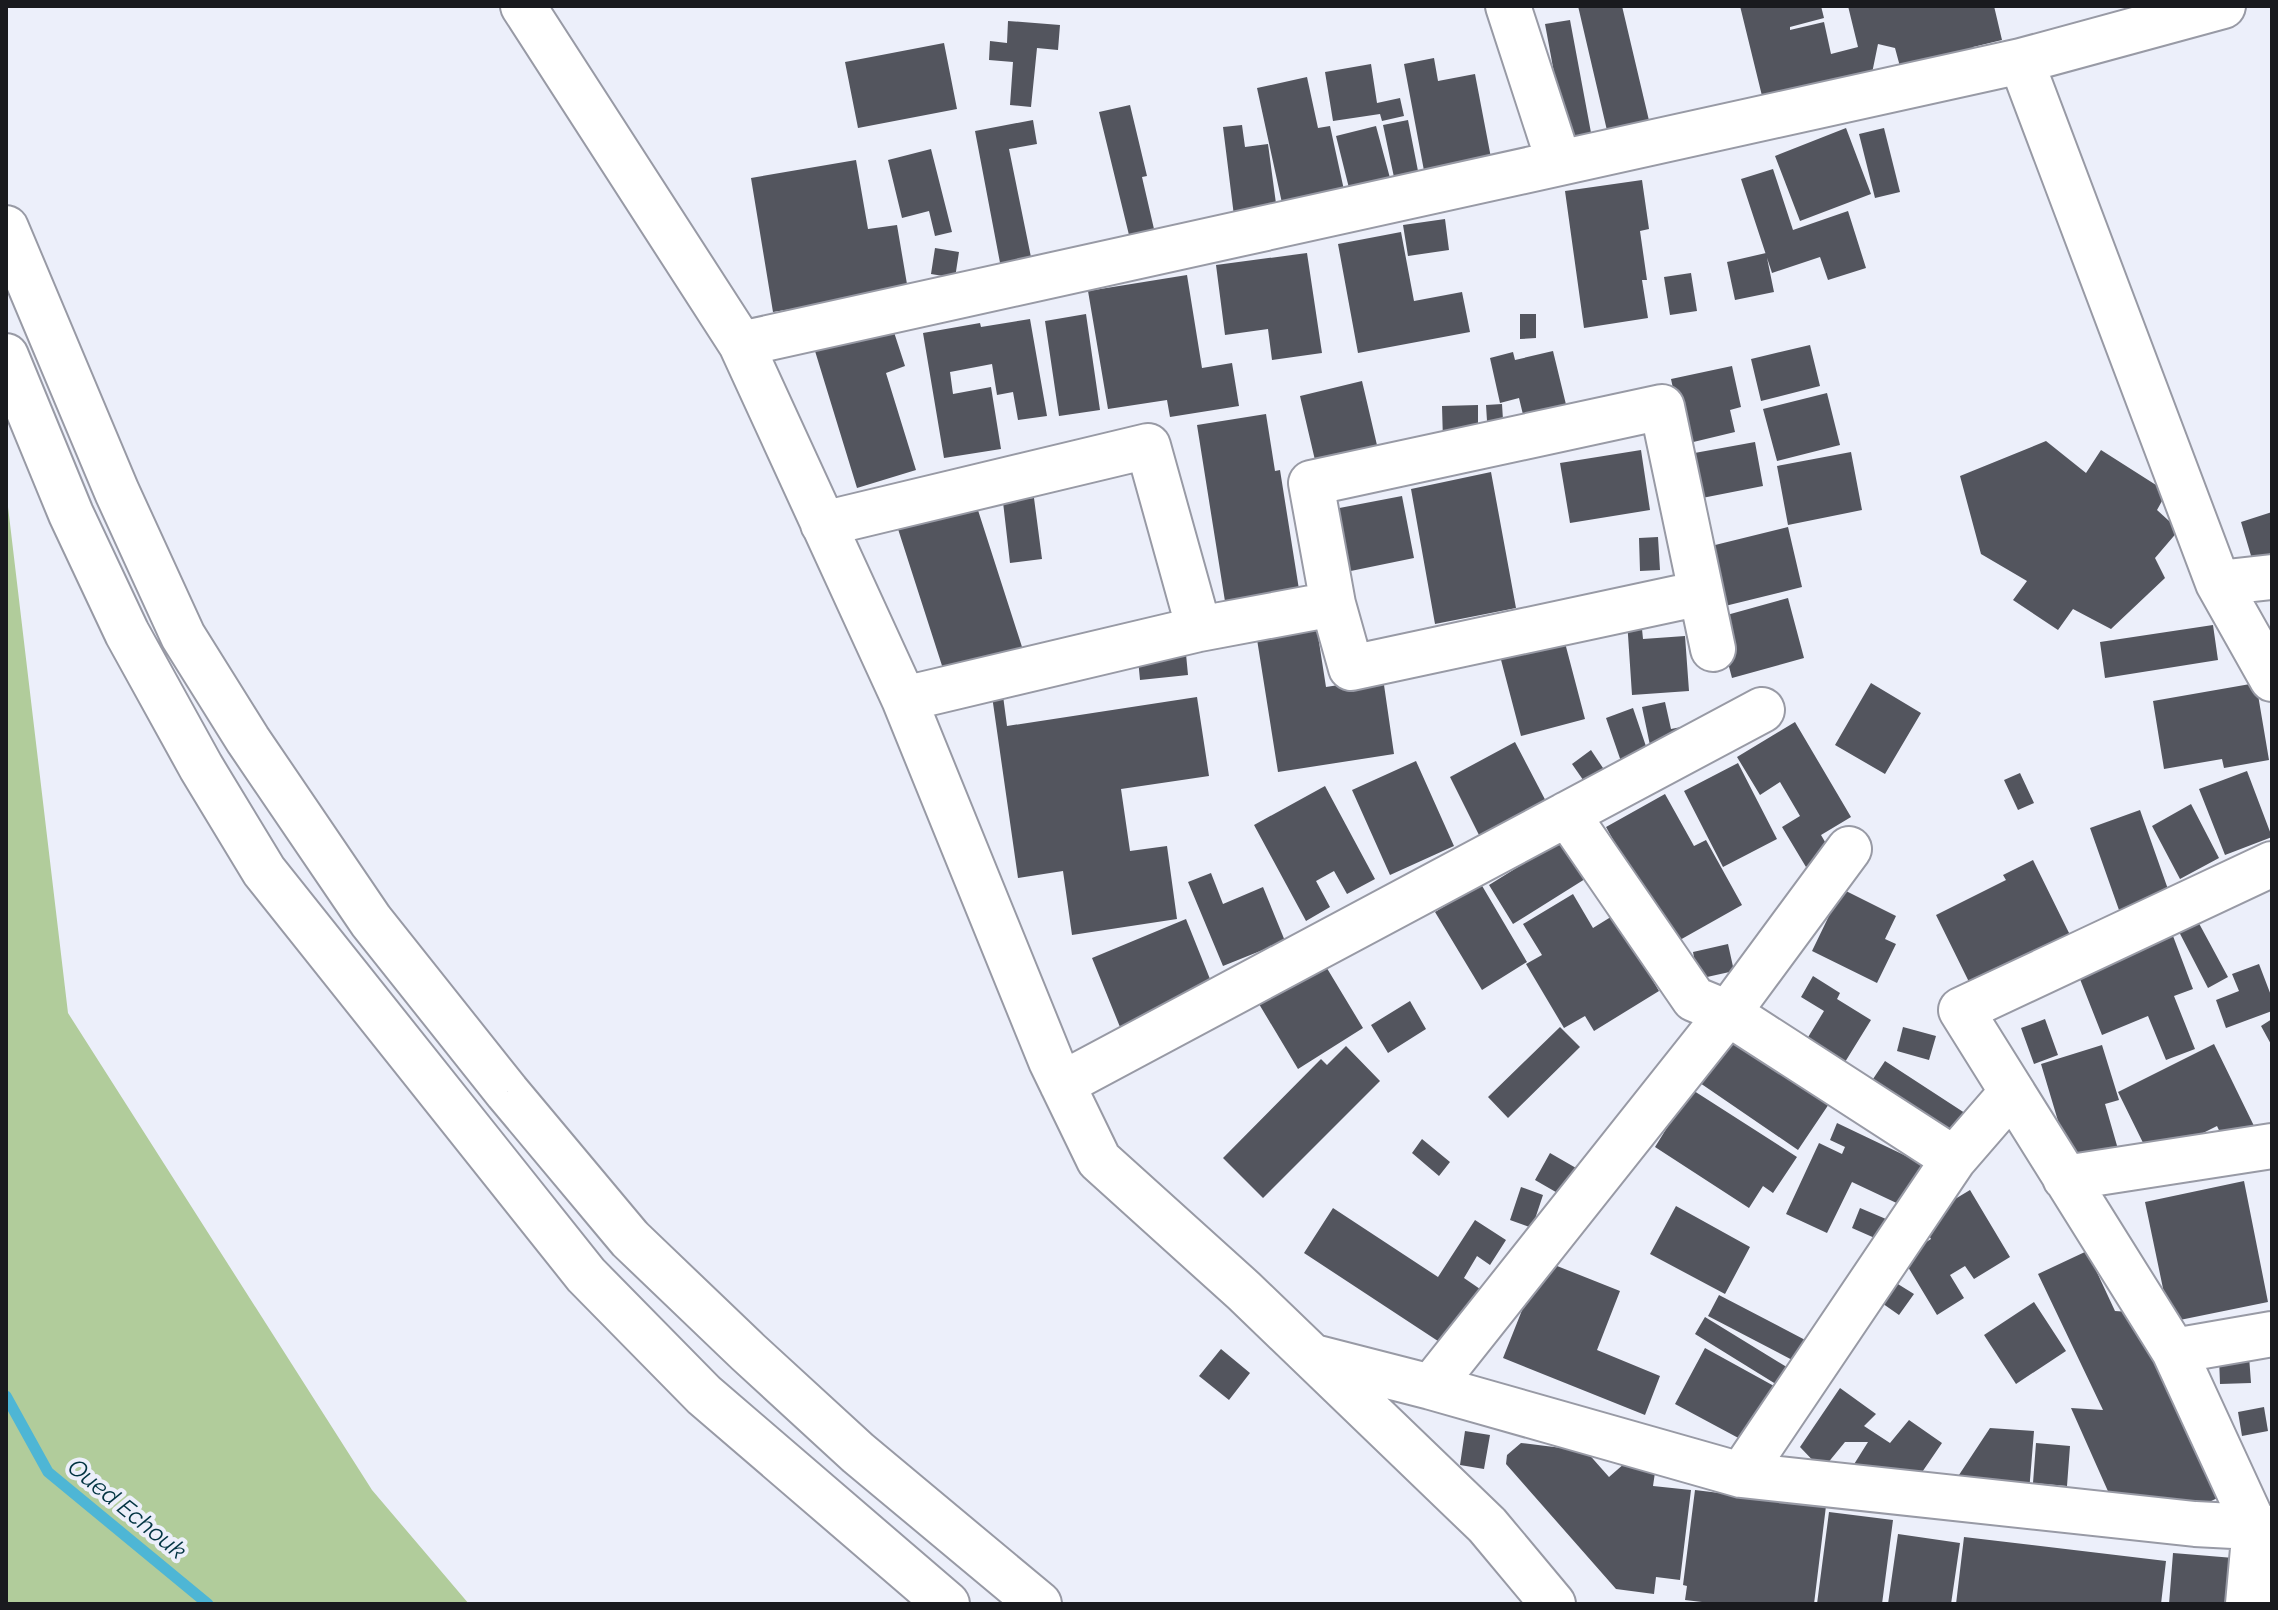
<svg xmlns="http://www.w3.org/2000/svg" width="2278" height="1610" font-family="Raleway,sans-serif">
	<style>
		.green { fill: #b1cc9b }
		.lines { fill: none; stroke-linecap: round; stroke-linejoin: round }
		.stream { stroke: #4eb6d5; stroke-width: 11 }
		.building { fill: #53555e }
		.minor-casing { stroke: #989aa5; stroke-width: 48 }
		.minor { stroke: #fff; stroke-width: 44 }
		.labels { text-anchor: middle; stroke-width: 8; stroke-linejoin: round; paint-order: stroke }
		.water-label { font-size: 24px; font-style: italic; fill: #023442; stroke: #eceffa }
	</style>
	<rect width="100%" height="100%" fill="#eceffa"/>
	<path class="green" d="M6 490 68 1013 372 1490 469 1604H6Z"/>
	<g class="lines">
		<path class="stream" d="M6 1396 48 1472 208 1604"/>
	</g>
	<path class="building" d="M1578 6H1622L1651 129 1609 139Z
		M1740 6H1821L1824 18 1790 27V30L1824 22 1831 54 1858 47 1848 6H1994L2002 40 1973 47 1971 56 1902 74 1895 48 1878 44 1871 78 1764 104Z
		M1570 20 1592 138 1567 143 1545 24Z
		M1008 21 1060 25 1058 50 1037 48 1031 107 1010 105 1013 62 989 60 990 41 1007 43Z
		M944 43 957 109 858 128 845 62Z
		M1434 58 1438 81 1475 74 1492 163 1425 176 1404 64Z
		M1371 64 1377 103 1400 98 1404 116 1382 121 1380 114 1333 121 1325 72Z
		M1307 77 1318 128 1330 126 1344 190 1282 203 1257 88Z
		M1130 105 1147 176 1142 177 1154 229 1129 235 1099 112Z
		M1033 120 1037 144 1009 149 1032 262 1001 268 975 131Z
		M1408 120 1419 176 1395 182 1383 125Z
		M1242 125 1245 147 1268 144 1277 211 1234 216 1223 127Z
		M1376 126 1390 178 1349 188 1336 136Z
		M1846 128 1871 194 1800 221 1775 156Z
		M1884 128 1900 192 1875 198 1859 134Z
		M931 149 952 232 935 236 929 211 902 218 888 160Z
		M856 160 868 229 897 225 908 290 773 312 751 178Z
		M1773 169 1793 230 1848 211 1866 268 1828 280 1820 257 1772 273 1741 179Z
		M1642 180 1649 229 1640 231 1647 280H1642L1648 318 1584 328 1565 191Z
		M1445 219 1449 250 1408 256 1403 225Z
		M1401 232 1414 301 1462 292 1470 332 1358 353 1338 244Z
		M935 248 959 252 955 278 931 274Z
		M1307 253 1322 353 1272 360 1268 329 1225 335 1216 265Z
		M1766 253 1774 292 1735 300 1727 262Z
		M1691 273 1697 311 1670 315 1664 277Z
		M1187 275 1202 368 1232 363 1239 406 1170 417 1167 400 1108 409 1088 291Z
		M1086 314 1100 410 1059 416 1045 321Z
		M1520 314H1536V338L1520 339Z
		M1030 319 1047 416 1018 420 1013 392 997 395 992 364 950 372 953 394 991 387 1001 449 944 458 923 333 980 323 981 327Z
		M892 326 905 366 886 373 916 470 857 488 815 351Z
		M1810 345 1820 386 1761 401 1751 359Z
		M1553 351 1570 421 1527 431 1519 398 1500 403 1490 358 1513 352 1515 360Z
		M1732 366 1741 407 1730 410 1735 432 1685 444 1671 379Z
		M1362 381 1380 458 1318 473 1300 396Z
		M1827 393 1840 445 1777 461 1763 409Z
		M1502 404 1504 436 1488 437 1486 405Z
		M1478 405V441H1443L1442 406Z
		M1266 414 1275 471 1280 470 1301 602 1227 614 1197 425Z
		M2046 441 2086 473 2101 450 2167 492 2157 510 2179 530 2155 558 2165 578 2111 629 2073 609 2058 630 2013 600 2027 581 1981 554 1960 476Z
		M1755 442 1763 486 1697 499 1689 454Z
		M1641 450 1650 510 1570 523 1560 463Z
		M1851 452 1862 510 1788 525 1777 466Z
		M1491 472 1516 608 1435 624 1411 489Z
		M1402 496 1414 558 1341 573 1329 510Z
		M1034 498 1042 559 1010 563 1003 502Z
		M976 504 1023 650 945 675 898 529Z
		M2272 512V553L2252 559 2241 522Z
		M1788 527 1802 587 1725 606 1711 546Z
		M1658 537 1660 570 1640 571 1639 538Z
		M1788 598 1804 658 1732 678 1716 618Z
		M1641 619 1643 639 1685 636 1689 691 1632 695 1627 620Z
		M1316 623 1326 687 1383 678 1394 754 1278 772 1256 633Z
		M2213 625 2218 660 2105 678 2100 642Z
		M1564 639 1585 719 1521 736 1500 656Z
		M1186 654 1188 675 1140 680 1138 659Z
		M1871 683 1921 713 1885 774 1835 745Z
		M2256 683 2269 760 2224 768 2222 759 2164 769 2153 701Z
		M1002 688 1007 726 1197 697 1209 776 1121 789 1130 851 1167 846 1177 919 1072 935 1063 871 1018 878 991 689Z
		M1665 702 1671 729 1686 726 1651 750 1642 707Z
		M1633 708 1651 761 1624 770 1606 718Z
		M1795 722 1851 817 1821 835 1831 852 1806 867 1782 827 1800 816 1780 782 1760 795 1737 757Z
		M1515 742 1550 809 1483 843 1450 777Z
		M1591 750 1607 774 1588 787 1572 764Z
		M1416 761 1454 846 1390 875 1352 790Z
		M1738 763 1777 839 1723 867 1684 791Z
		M2247 771 2272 837 2225 855 2199 789Z
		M2020 773 2034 803 2018 810 2004 780Z
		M1325 786 1375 879 1347 894 1334 871 1316 881 1330 907 1306 921 1254 825Z
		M1665 794 1694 846 1706 840 1742 905 1671 945 1606 827Z
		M2191 804 2219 858 2180 879 2152 826Z
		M2140 810 2169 892 2119 910 2090 828Z
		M1561 840 1585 879 1513 924 1489 885Z
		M2033 860 2071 937 1971 986 1936 915 2006 880 2003 875Z
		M1211 873 1223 904 1263 887 1285 941 1223 966 1188 882Z
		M1481 884 1527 962 1482 990 1435 912Z
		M1842 889 1896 916 1885 939 1896 944 1877 983 1812 951Z
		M1573 894 1593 928 1614 915 1659 991 1594 1031 1585 1016 1564 1028 1526 964 1542 955 1523 924Z
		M2195 916 2228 977 2208 988 2176 926Z
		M1186 919 1214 989 1120 1027 1092 958Z
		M2173 936 2193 989 2174 996 2195 1049 2166 1060 2148 1016 2102 1035 2078 974Z
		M1728 944 1734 971 1698 979 1693 952Z
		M1322 960 1363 1028 1298 1069 1256 999Z
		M2259 964 2272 998V1011L2226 1028 2216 1000 2239 991 2232 974Z
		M1813 976 1840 993 1837 999 1871 1020 1837 1075 1799 1052 1824 1011 1801 997Z
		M1410 1001 1426 1029 1388 1053 1371 1025Z
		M2045 1019 2058 1055 2034 1064 2021 1028Z
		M2272 1019V1046L2261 1026Z
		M1739 1025 1837 1092 1798 1150 1700 1083Z
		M1560 1027 1580 1047 1508 1118 1488 1097Z
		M1903 1027 1936 1036 1929 1060 1897 1051Z
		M2214 1044 2256 1130 2226 1145 2217 1126 2151 1159 2118 1092Z
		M2102 1045 2119 1100 2105 1104 2120 1156 2073 1171 2041 1064Z
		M1346 1046 1380 1081 1263 1198 1223 1158 1321 1059 1327 1065Z
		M1885 1061 1971 1117 1953 1145 1867 1088Z
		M1691 1089 1797 1157 1773 1193 1763 1186 1749 1208 1655 1147Z
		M1837 1123 1925 1165 1905 1207 1852 1182 1827 1233 1786 1214 1819 1143 1842 1154 1845 1147 1830 1140Z
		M1422 1139 1450 1162 1439 1176 1412 1153Z
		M1550 1153 1576 1168 1561 1195 1535 1180Z
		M2244 1181 2268 1302 2170 1322 2145 1202Z
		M1521 1187 1543 1195 1532 1228 1510 1220Z
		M1970 1190 2010 1257 1974 1279 1965 1266 1950 1275 1964 1298 1937 1315 1902 1257 1931 1239 1920 1220Z
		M1676 1206 1750 1247 1725 1294 1650 1254Z
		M1333 1208 1438 1277 1475 1220 1506 1240 1490 1265 1477 1256 1464 1278 1480 1289 1444 1345 1304 1253Z
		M1860 1208 1886 1219 1877 1239 1852 1228Z
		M2087 1251 2115 1311 2144 1313 2228 1493 2207 1503 2111 1498 2071 1408 2103 1410 2038 1274Z
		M1542 1260 1620 1291 1597 1350 1660 1376 1645 1415 1503 1358Z
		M1893 1281 1914 1294 1899 1315 1879 1301Z
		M1719 1295 1809 1342 1798 1363 1708 1316Z
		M2034 1302 2066 1351 2016 1384 1984 1335Z
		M1705 1317 1790 1369 1779 1386 1695 1334Z
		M1705 1348 1774 1386 1744 1441 1675 1404Z
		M1221 1349 1250 1373 1229 1400 1199 1376Z
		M2249 1356 2251 1383 2220 1384 2219 1357Z
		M1840 1388 1876 1414 1864 1426 1890 1443 1909 1420 1942 1443 1916 1481 1846 1477 1868 1442H1845L1822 1470 1800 1447Z
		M2264 1407 2268 1431 2242 1436 2238 1412Z
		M1990 1428 2034 1431 2029 1492 1953 1484Z
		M1465 1431 1490 1435 1484 1469 1460 1465Z
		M1521 1443 1586 1451 1609 1477 1633 1456 1657 1459 1653 1486 1691 1490 1680 1580 1656 1577 1654 1594 1616 1589 1506 1464 1507 1455Z
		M2036 1443 2070 1446 2067 1486 2033 1483Z
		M1695 1490 1826 1506 1814 1604H1719L1685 1600 1687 1586 1683 1585Z
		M1829 1512 1893 1520 1882 1604H1817Z
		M1898 1534 1960 1543 1951 1604H1888Z
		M1964 1537 2166 1561 2161 1604H1956Z
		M2173 1553 2246 1559 2243 1604H2169Z"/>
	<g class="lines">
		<g class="minor-casing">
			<path id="minor" d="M523 6 741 344 904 699 1051 1061 1099 1160 1244 1291 1487 1525 1553 1604
				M1508 6 1553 144
				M2021 61 2218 583 2272 679
				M6 228 117 492 183 636 248 740 371 921 507 1092 630 1239 748 1352 858 1453 1039 1604
				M741 344 2021 61 2223 6
				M6 356 71 514 127 633 201 767 264 871 586 1275 704 1395 947 1604
				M823 524 1148 446 1199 629 904 699
				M2218 583 2272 577
				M1701 593 1351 668 1333 604 1311 483 1662 407 1713 649
				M1199 629 1333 604
				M1567 814 1694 999 1728 1013 1954 1159
				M1062 1084 1762 710
				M2065 1178 2272 1146
				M2174 1351 2272 1334
				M1314 1357 1431 1387 1741 1475 2195 1524 2272 1528
				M1431 1387 1728 1013 1849 849
				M1741 1475 1954 1159 2012 1092
				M2248 1604 2255 1527 2174 1351 1961 1010 2272 864"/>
		</g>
		<use href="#minor" class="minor"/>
	</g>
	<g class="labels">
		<g class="water-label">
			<text transform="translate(127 1509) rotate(39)" y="8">Oued Echouk</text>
		</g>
	</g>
	<rect width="2278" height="1610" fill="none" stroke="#191a1e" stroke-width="16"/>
</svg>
